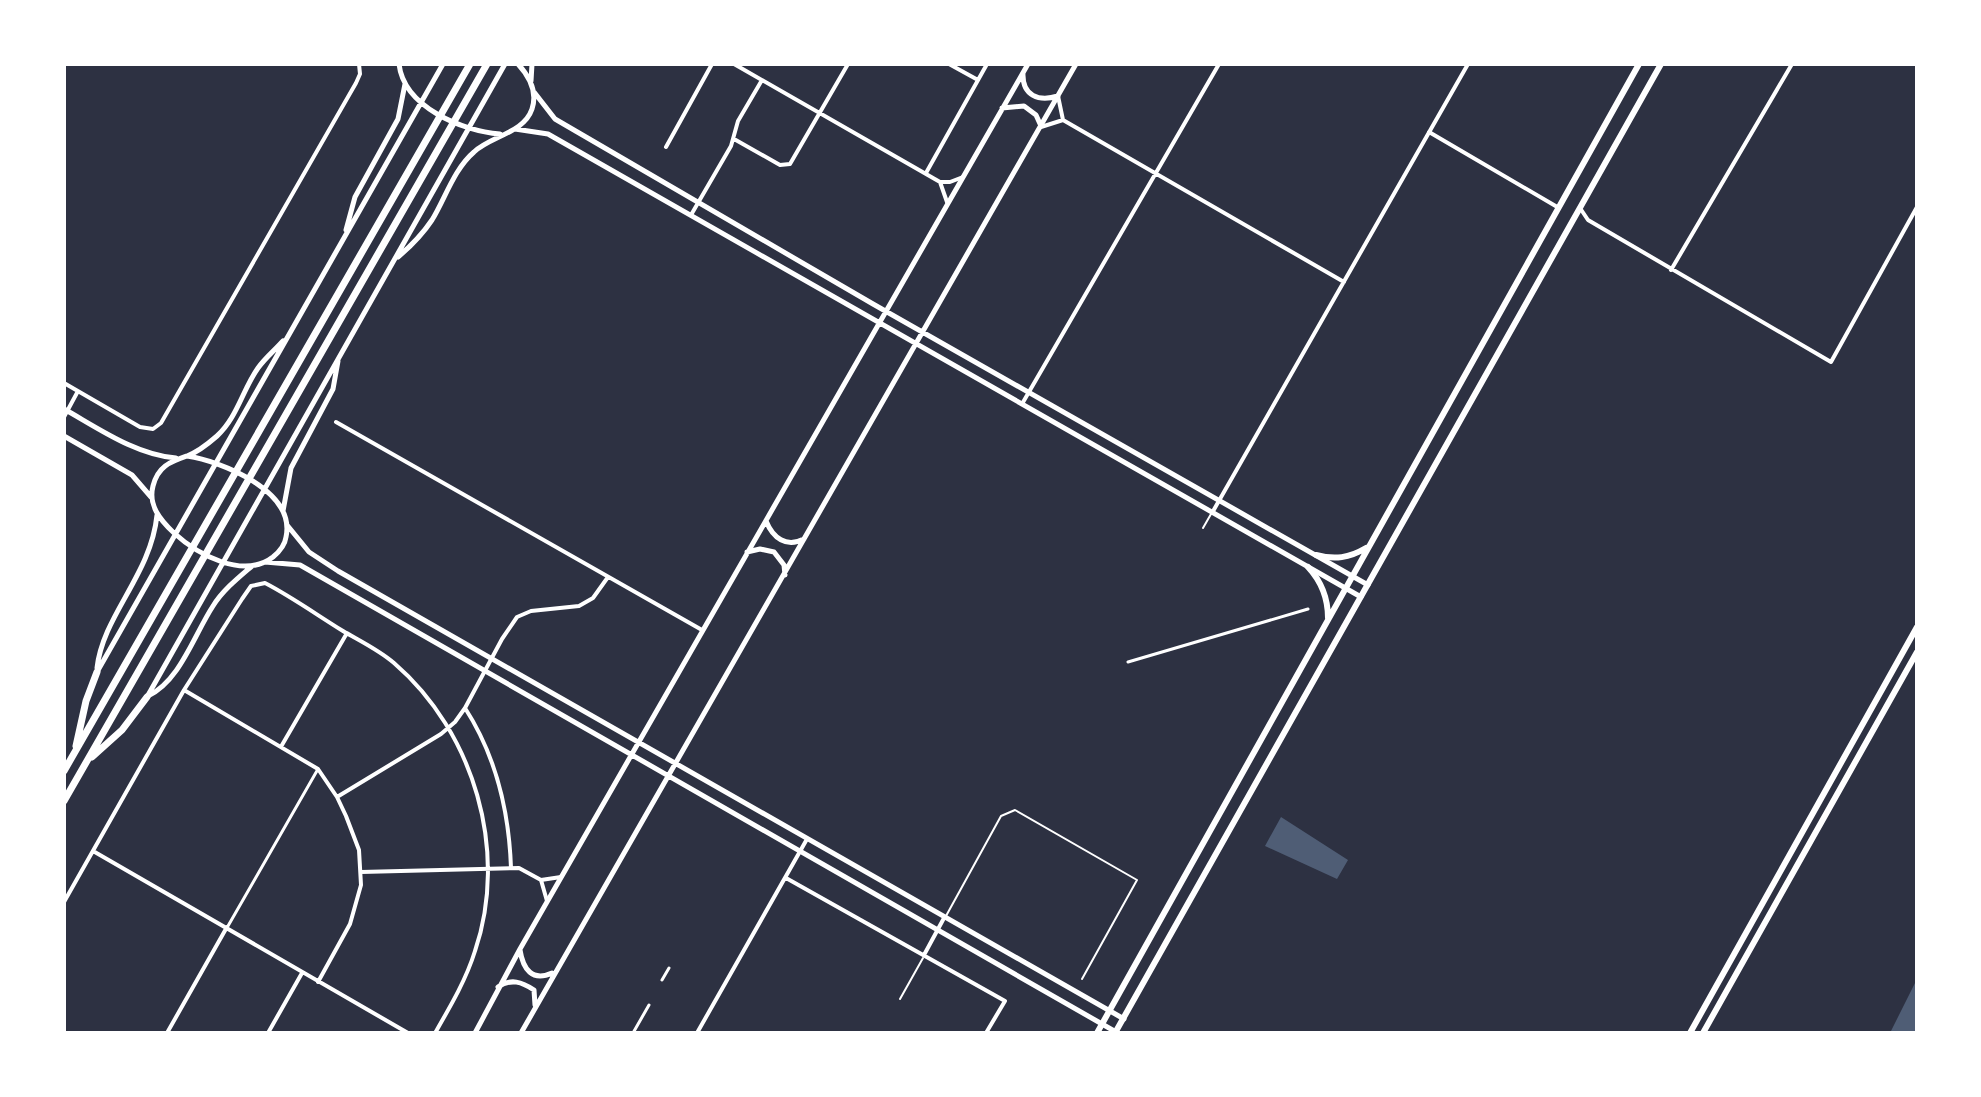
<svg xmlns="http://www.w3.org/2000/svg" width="1981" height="1097" font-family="Roboto,sans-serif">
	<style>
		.water { fill: #4f5d75 }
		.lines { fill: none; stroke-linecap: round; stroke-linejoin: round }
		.service { stroke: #fff; stroke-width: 2 }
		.pedestrian { stroke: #fff; stroke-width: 3 }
		.minor { stroke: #fff; stroke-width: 4 }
		.tertiary { stroke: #fff; stroke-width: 5 }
		.secondary { stroke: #fff; stroke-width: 6 }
		.trunk { stroke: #fff; stroke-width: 7 }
	</style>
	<rect width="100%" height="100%" fill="#2d3142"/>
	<path class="water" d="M1281 817 1348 860 1337 879 1265 846Z
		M1917 979V1033H1890Z"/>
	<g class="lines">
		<path class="service" d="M1203 528 1211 514
			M946 916 1001 816 1015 810 1137 880 1082 979
			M900 999 923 958"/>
		<path class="pedestrian" d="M1128 662 1308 609
			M228 926 318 769
			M662 980 669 968
			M633 1033 649 1005"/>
		<path class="minor" d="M734 64 940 182H950L963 177
			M949 64 978 80
			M1058 96 1063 120
			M1041 127 1063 120 1344 282
			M1429 132 1559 208
			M734 139 780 165 790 164 848 64
			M666 147 712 64
			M926 173 987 64
			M940 182 947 202
			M1580 208 1588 220 1831 362 1917 207
			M691 215 731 146 738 121 762 80
			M1671 270 1792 64
			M64 383 140 427 153 429 161 423 356 83 360 74 359 64
			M1022 404 1219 64
			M64 417 78 391
			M336 422 702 630
			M1212 513 1468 64
			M184 690 318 769 337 797 346 816 359 850 361 885 350 924 318 982
			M465 708C496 756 509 811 511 868
			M282 745 347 633
			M337 797 441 734 455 722 465 708 502 639 517 617 531 611 579 606 593 598 608 577
			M93 851 408 1033
			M361 872 519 868 541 880 547 901
			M786 878 1005 1001 986 1033
			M541 880 561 877
			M64 902 184 690 242 599 251 586 265 583C292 597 317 615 343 631 360 641 379 650 394 663 474 732 509 851 475 951 466 980 450 1007 435 1033
			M924 955 944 918
			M167 1033 227 927
			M268 1033 302 973
			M697 1033 807 839"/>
		<path class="tertiary" d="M399 64C404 107 462 131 500 134
			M1023 73C1022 96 1039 102 1058 96
			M531 81 532 64
			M534 92 555 119 873 304 1368 585
			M1002 108 1024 106 1036 115 1041 126
			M515 129 548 134 1361 597
			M346 230 355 197 398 119 405 84
			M398 257C411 246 422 235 432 220 445 199 454 169 474 152 491 136 524 133 532 109 538 91 529 76 518 64
			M64 409C98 428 136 455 176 458
			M64 436 132 475 151 497
			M187 456C221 461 296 491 286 537 285 545 279 552 273 557 243 580 197 554 174 533 160 520 148 505 153 486 158 466 170 462 187 456 198 452 209 443 217 436 237 418 243 389 258 368 265 358 275 350 283 341
			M283 511 291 468 333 389 338 361
			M766 521C773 538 786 548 804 539
			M287 525 309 552 338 571 1124 1019
			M747 552 760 549 774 552 784 565 785 575
			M265 562 300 565 1116 1032
			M97 668C103 615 151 575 157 515
			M97 672 443 64
			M148 696C180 681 194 635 213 606 223 590 238 578 252 566
			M147 697 505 64
			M520 950C523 969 532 982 552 973
			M498 987C511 978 522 982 534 990L535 1005
			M475 1033 520 949 1028 64
			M521 1033 1076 64"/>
		<path class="secondary" d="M1316 555C1335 560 1349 558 1366 548
			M1308 567C1322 582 1328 598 1328 618
			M1097 1033 1639 64
			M1115 1033 1661 64
			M1690 1033 1917 627
			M1703 1033 1917 652"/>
		<path class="trunk" d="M76 746 86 701 97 672
			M92 757 122 730 147 697
			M64 771 470 64
			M64 801 487 64"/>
	</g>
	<rect width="1981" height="1097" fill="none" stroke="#ffffff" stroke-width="132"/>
</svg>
